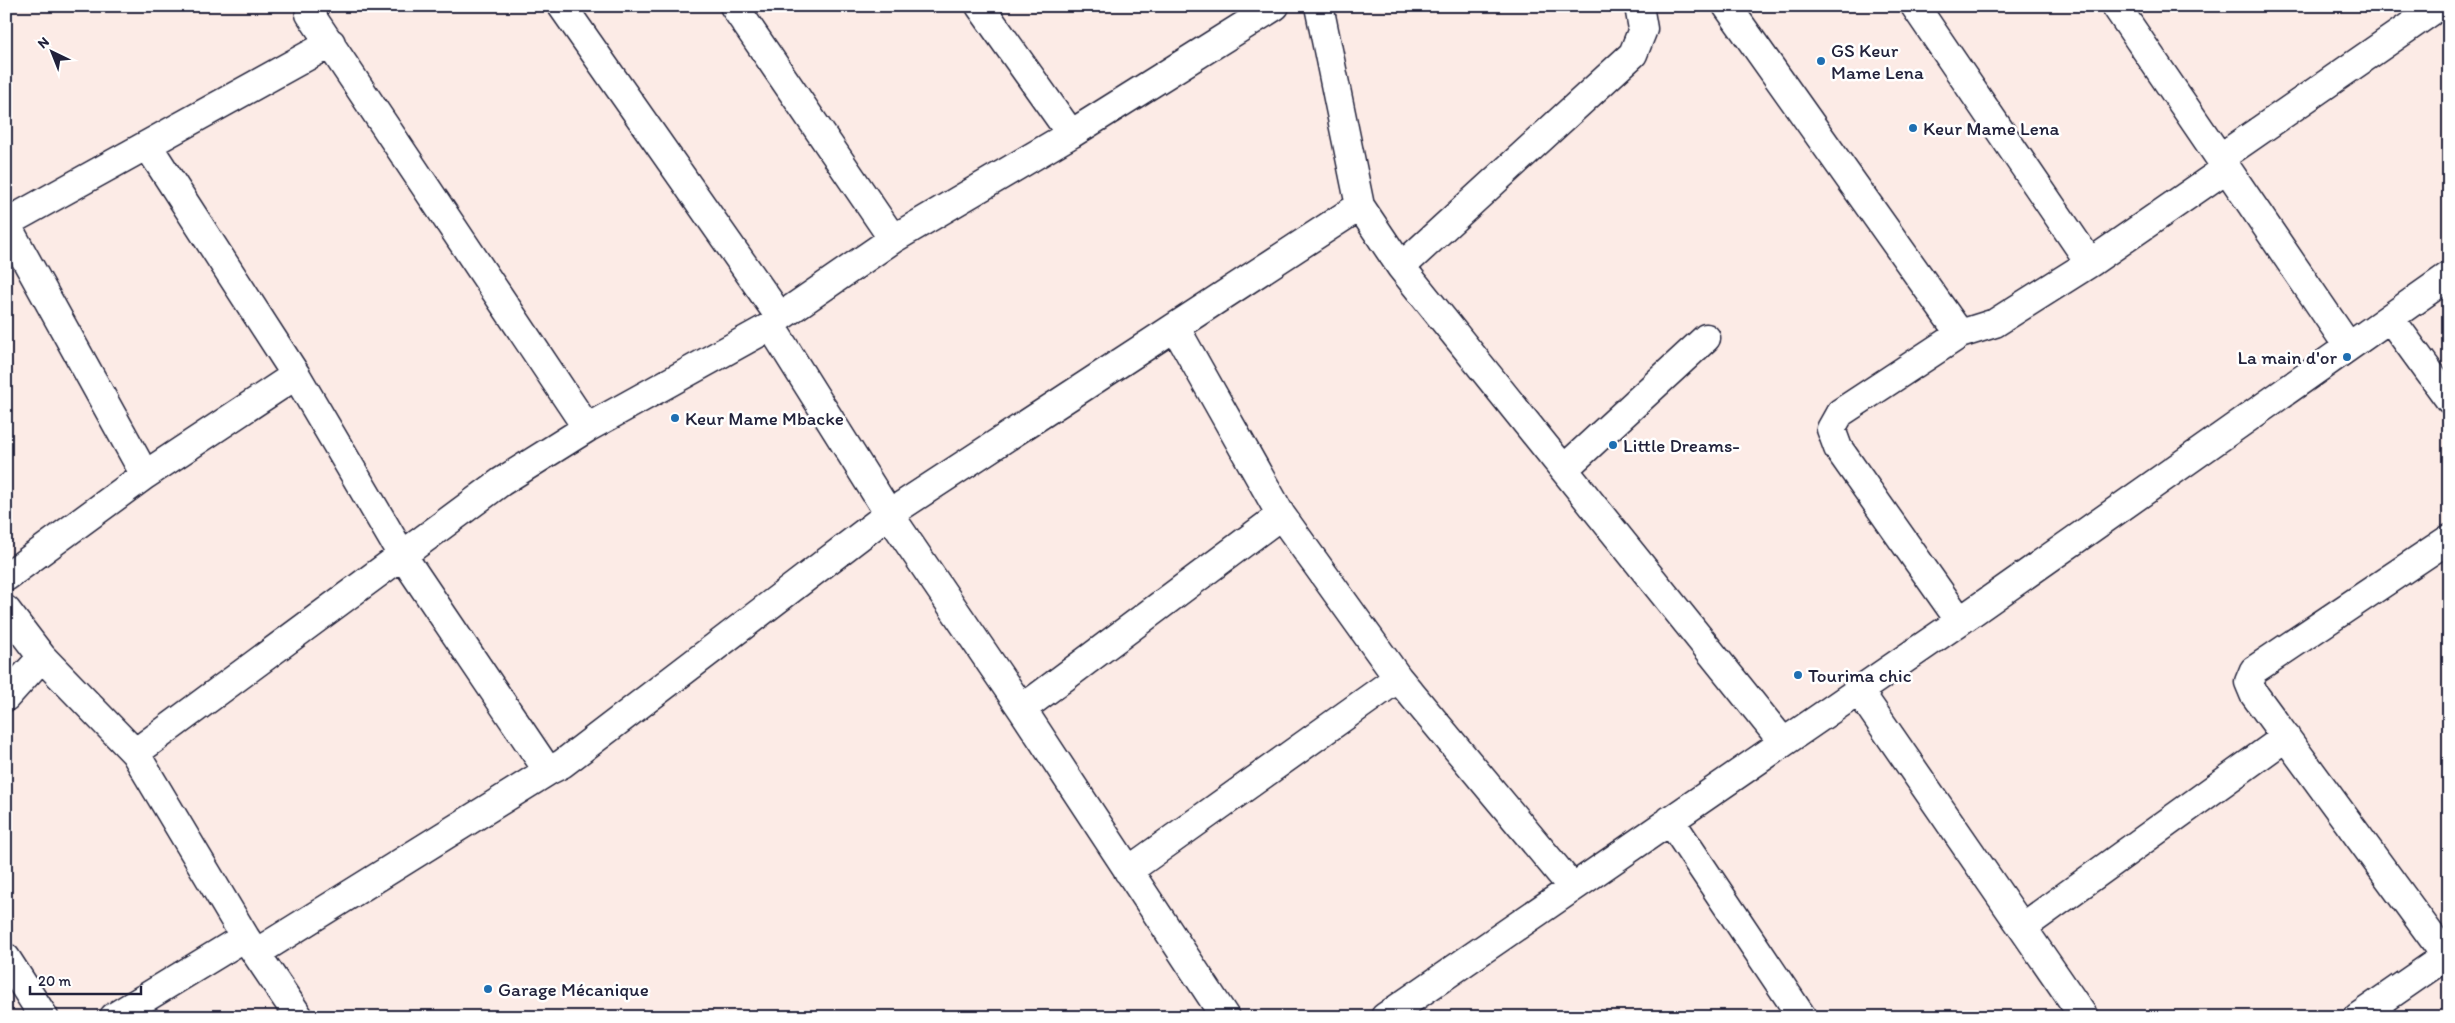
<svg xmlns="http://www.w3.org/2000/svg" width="2455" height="1023" font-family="Itim,sans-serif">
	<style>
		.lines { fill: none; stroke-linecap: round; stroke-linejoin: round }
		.minor-casing { stroke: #22223b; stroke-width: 31 }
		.minor { stroke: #fff; stroke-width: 28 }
		.poi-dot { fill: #1f6fb2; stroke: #fff; stroke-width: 2 }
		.labels { text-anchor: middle; stroke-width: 5; stroke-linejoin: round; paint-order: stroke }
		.poi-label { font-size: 19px; fill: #22223b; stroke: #fff; text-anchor: start }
	</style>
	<rect width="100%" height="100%" fill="#fcebe6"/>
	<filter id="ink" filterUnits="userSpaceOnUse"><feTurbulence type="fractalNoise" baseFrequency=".02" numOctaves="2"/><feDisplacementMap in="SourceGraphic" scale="10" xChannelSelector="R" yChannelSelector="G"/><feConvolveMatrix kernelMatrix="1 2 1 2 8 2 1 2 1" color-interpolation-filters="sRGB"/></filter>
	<g filter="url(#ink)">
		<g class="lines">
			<g class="minor-casing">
				<path id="minor" d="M309 6 310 14 587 428
					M562 6 780 317
					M734 6 893 239
					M980 6 1071 134
					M1319 6 1360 206 1401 267 1783 742
					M1727 6 1960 334 1840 413 1831 429 1838 448 1960 621
					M1915 6 2090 263
					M2116 6 2348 346
					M148 146 296 375 402 555 548 771 562 764 889 514 1360 206
					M2220 158 2439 6
					M6 223 331 43
					M6 224 145 475
					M1401 267 1633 54 1643 29 1639 6
					M2390 318 2449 399
					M771 326 889 514 1022 709 1225 1017
					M1175 327 1281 515 1398 678 1572 887
					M1960 334 1995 323 2017 309 2090 263 2227 168
					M1564 469 1706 338
					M2449 539 2254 670 2249 682 2254 694 2449 960
					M6 577 145 475 296 375
					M6 610 42 657 135 753 245 937 299 1017
					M1859 691 2084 1017
					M6 697 42 657
					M1022 709 1281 515
					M135 753 501 482 587 428 771 326 780 317 893 239 1071 134 1275 6
					M1670 820 1802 1017
					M1128 871 1398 678
					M2023 927 2286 737
					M256 953 548 771
					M6 958 44 1017
					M114 1017 245 937
					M1385 1017 1960 621 2449 276
					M2358 1017 2446 956"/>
			</g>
			<use href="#minor" class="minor"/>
		</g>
	</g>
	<g class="poi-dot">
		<circle cx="1821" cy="61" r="5"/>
		<circle cx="1913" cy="128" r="5"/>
		<circle cx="2347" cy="357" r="5"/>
		<circle cx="675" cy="418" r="5"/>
		<circle cx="1613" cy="445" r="5"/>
		<circle cx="1798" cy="675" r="5"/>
		<circle cx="488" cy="989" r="5"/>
	</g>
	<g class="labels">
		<g class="poi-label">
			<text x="1831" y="57">GS Keur<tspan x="1831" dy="22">Mame Lena</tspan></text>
			<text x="1923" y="135">Keur Mame Lena</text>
			<text x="2337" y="364" text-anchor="end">La main d'or</text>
			<text x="685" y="425">Keur Mame Mbacke</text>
			<text x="1623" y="452">Little Dreams-</text>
			<text x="1808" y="682">Tourima chic</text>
			<text x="498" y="996">Garage Mécanique</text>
		</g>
	</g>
	<rect width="2455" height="1023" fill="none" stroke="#fff" stroke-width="25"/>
	<rect x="12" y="12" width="2430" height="998" fill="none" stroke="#22223b" stroke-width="2" filter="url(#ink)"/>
	<g transform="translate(52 52) rotate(317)" stroke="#ffffff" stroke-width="4" paint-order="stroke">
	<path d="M0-4L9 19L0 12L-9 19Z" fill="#22223b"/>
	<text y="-8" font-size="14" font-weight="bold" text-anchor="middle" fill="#22223b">N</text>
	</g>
	<path d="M30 986v8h111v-8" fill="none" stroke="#22223b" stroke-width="2.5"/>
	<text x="38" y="986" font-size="15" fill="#22223b" stroke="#ffffff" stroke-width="4" paint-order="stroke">20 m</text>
</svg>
